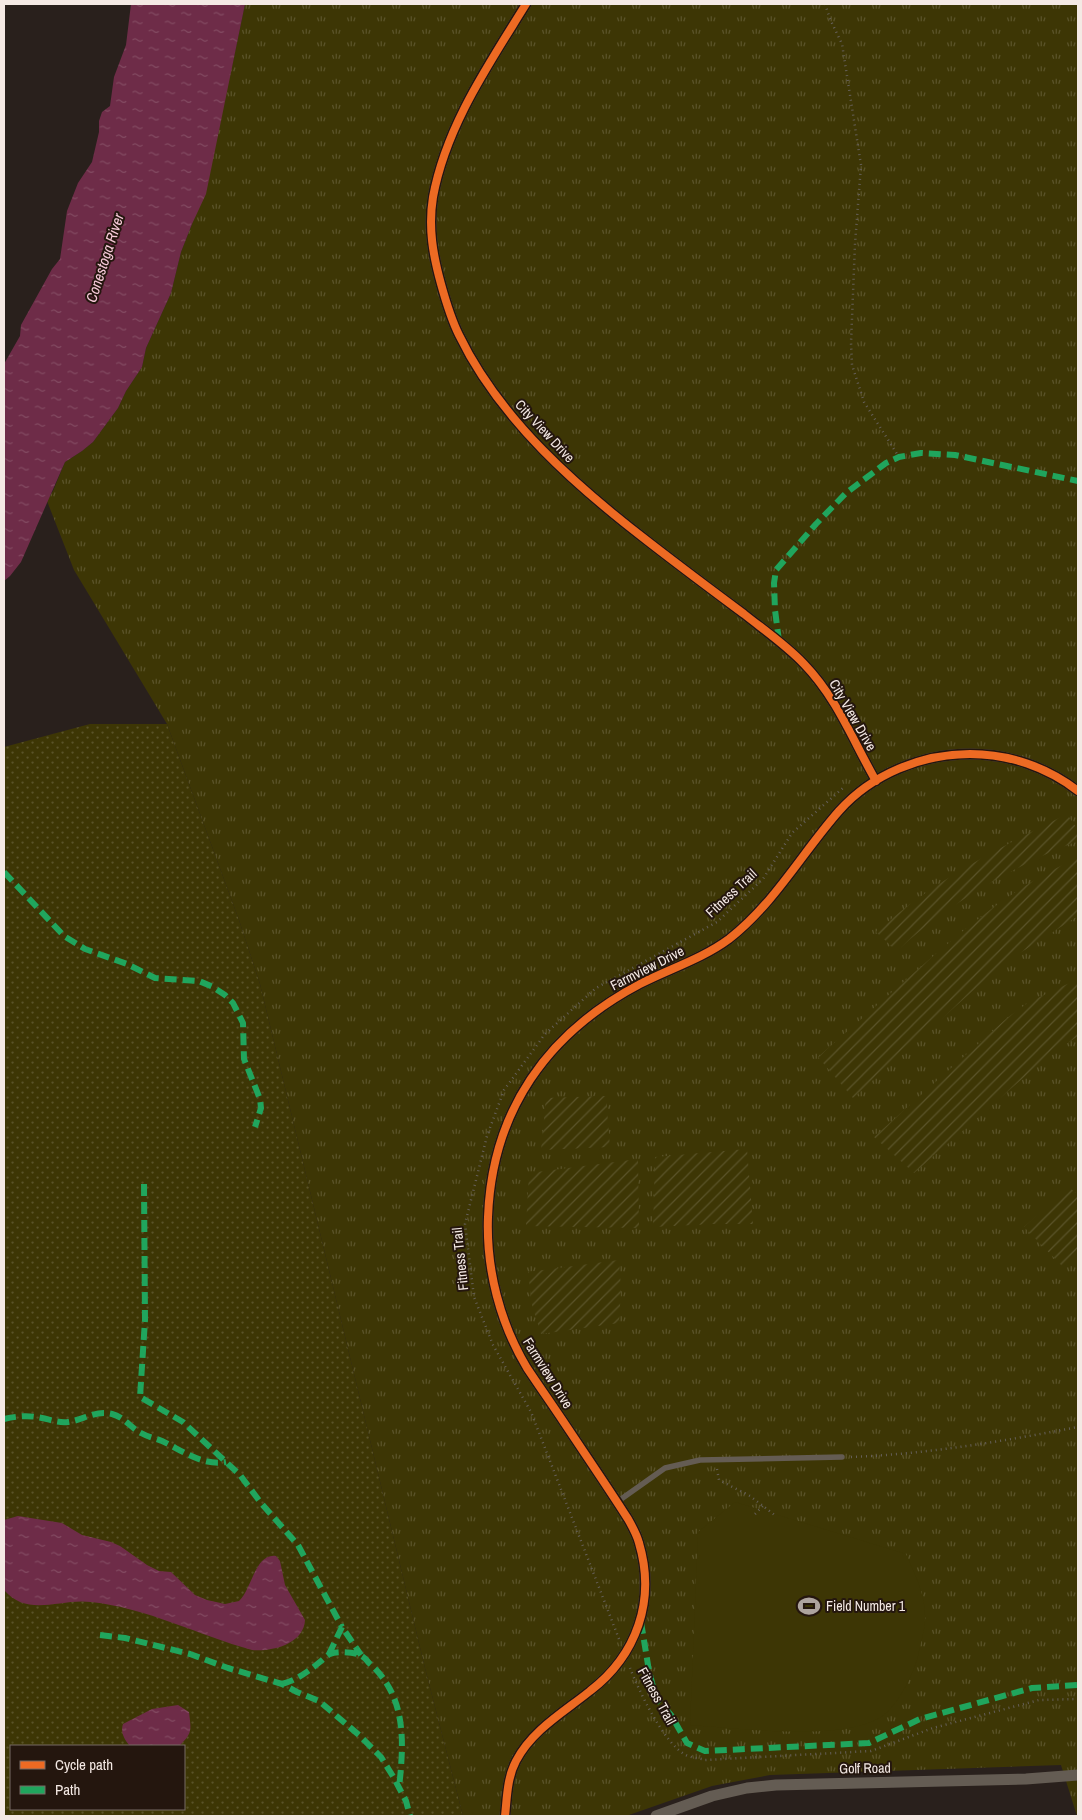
<svg xmlns="http://www.w3.org/2000/svg" width="1082" height="1820" font-family="'Archivo Narrow',sans-serif">
	<style>
		.grass { fill: url(#grass-dots); fill-rule: evenodd }
		.park { fill: url(#park-tufts) }
		.garden { fill: url(#garden-furrows) }
		.pitch { fill: #3d3605 }
		.water { fill: url(#water-ripples) }
		.lines { fill: none; stroke-linecap: round; stroke-linejoin: round }
		.path { stroke: #655f58; stroke-width: 2.5; stroke-dasharray: 1 4; stroke-linecap: butt }
		.service { stroke: #645c53; stroke-width: 5.5 }
		.minor { stroke: #645c53; stroke-width: 11 }
		.quiet { stroke: #20a55d; stroke-width: 6; stroke-dasharray: 12 6; stroke-linecap: butt }
		.cycleway-casing { stroke: #24160e; stroke-width: 11 }
		.cycleway { stroke: #ed6a23; stroke-width: 8 }
		.labels { text-anchor: middle; stroke-width: 4; stroke-linejoin: round; paint-order: stroke }
		.street-label { font-size: 14px; fill: #f4e9e4; stroke: #24160e }
		.poi-label { font-size: 14px; fill: #f4e9e4; stroke: #24160e; text-anchor: start }
		.water-label { font-size: 15px; font-style: italic; fill: #f7cad9; stroke: #24160e }
	</style>
	<defs>
		<pattern id="grass-dots" width="8" height="8" patternUnits="userSpaceOnUse" patternTransform="scale(1.25)"><rect width="8" height="8" fill="#3d3605"/><path d="M2 2h.1M6 6h.1" fill="none" stroke="#5a5329" stroke-width="1.8" stroke-linecap="round"/></pattern>
		<pattern id="park-tufts" width="24" height="20" patternUnits="userSpaceOnUse" patternTransform="scale(1.25)"><rect width="24" height="20" fill="#3d3605"/><path d="M3 7l-1-3M5 7V3M7 7l1-3M15 17l-1-3M17 17v-4M19 17l1-3" fill="none" stroke="#5a5329"/></pattern>
		<pattern id="garden-furrows" width="10" height="10" patternUnits="userSpaceOnUse" patternTransform="scale(1.25)"><rect width="10" height="10" fill="#3d3605"/><path d="M-1 1l2-2M0 10L10 0M9 11l2-2" fill="none" stroke="#5a5329"/></pattern>
		<pattern id="water-ripples" width="26" height="14" patternUnits="userSpaceOnUse" patternTransform="scale(1.25)"><rect width="26" height="14" fill="#6e2c48"/><path d="M2 4q2-2 4 0t4 0M15 11q2-2 4 0t4 0" fill="none" stroke="#834b62"/></pattern>
	</defs>
	<rect width="100%" height="100%" fill="#29201c"/>
	<path class="grass" d="M90 724H167L239 920 260 984 425 1668 463 1816H4V747ZM11 1746H184V1809H11Z"/>
	<path class="park" d="M245 4H1078V1816H1077L1061 1765 770 1775 712 1786 626 1816H463L425 1668 260 984 239 920 167 724 74 570 47 501 53 491 65 462 82 451 93 442 118 408 126 391 142 367 146 348 171 293 181 252 192 224 231 71Z"/>
	<path class="garden" d="M1067 814 1078 830V841C1015 865 946 905 897 951L876 932C931 882 1001 847 1067 814Z
		M1078 858V916L1004 963 853 1098 818 1057C851 1028 883 1000 916 971 965 928 1017 884 1078 858Z
		M1078 979V1036L1046 1058 914 1173 874 1137 1007 1018 1029 1002Z
		M606 1096 610 1147 541 1150 546 1098Z
		M747 1149 753 1224H713L653 1227 655 1157Z
		M638 1159 639 1228 526 1226 529 1173Z
		M1069 1187 1078 1195V1254L1063 1267 1024 1227Z
		M619 1260 621 1289 619 1323 541 1334 532 1305 528 1272Z"/>
	<path class="pitch" d="M735 1502 906 1554C915 1575 926 1595 925 1619 925 1631 920 1644 918 1656 913 1675 898 1706 881 1717 842 1742 737 1728 690 1725L698 1532Z"/>
	<path class="water" d="M131 4H245L206 194 192 224 181 252 171 293 146 348 142 367 126 391 118 408 93 442 82 451 65 462 21 562 10 576 4 581V364L20 336 21 325 52 269 60 259 67 211 78 183 92 162 99 132V121L102 112 110 106 114 77 126 45Z
		M18 1516 62 1523 82 1535 111 1542 120 1546 147 1565 159 1571 171 1572 195 1595 207 1600 225 1604 239 1601C252 1589 255 1553 276 1556L280 1561 285 1585 305 1620C304 1644 272 1652 252 1650 198 1635 147 1608 91 1602 60 1598 28 1618 4 1590V1520Z
		M178 1705 189 1712C191 1730 193 1733 179 1746H130C125 1740 120 1733 123 1724L152 1709Z"/>
	<g class="lines">
		<path class="path" d="M825 4 830 19 842 44 861 165 855 244 851 343 852 365 864 402 899 457
			M851 1457C928 1454 1004 1441 1078 1427
			M717 1469 719 1480 750 1496 776 1516
			M755 1514 763 1506
			M619 1639 531 1412 493 1345 474 1297 465 1224 487 1136 504 1090 545 1034 596 988 717 922 763 879 792 833 843 788
			M630 1668C639 1691 664 1744 686 1755 691 1758 700 1758 705 1760L871 1751 933 1728 1039 1700 1078 1699"/>
		<path class="service" d="M617 1502 665 1468 700 1460 842 1457"/>
		<path class="minor" d="M526 4C489 64 446 126 433 197 428 228 433 255 441 284 446 302 451 319 459 335 500 420 577 487 650 543 681 567 713 591 744 614 764 630 786 645 804 664 837 698 853 741 876 781
			M505 1816C507 1798 507 1778 516 1761 532 1730 564 1712 590 1691 637 1655 656 1600 639 1543 637 1535 632 1526 628 1519 607 1486 585 1454 563 1421 551 1403 539 1386 527 1368 500 1323 486 1269 488 1217 492 1111 547 1033 640 984 669 969 702 959 729 939 774 904 802 853 839 811 872 774 922 754 970 754 1009 754 1047 767 1078 791
			M656 1816 712 1796 747 1788 776 1785 1026 1779 1078 1775"/>
		<path class="quiet" d="M779 641 775 610 774 583 776 570 816 524 846 493 886 463 899 457 921 453 955 455 1078 481
			M4 872 64 936 85 949 127 964 155 978 199 981 213 987 225 995 233 1003 243 1023 244 1059 260 1099 261 1108 255 1127
			M144 1184 145 1320 140 1397 183 1422 240 1475 261 1503 298 1545 342 1627
			M4 1419C18 1416 28 1415 42 1418 51 1420 59 1423 68 1422 83 1420 96 1410 112 1414 124 1417 131 1428 141 1433 148 1437 155 1438 162 1441 183 1451 202 1466 226 1462
			M641 1622 649 1671 656 1698 671 1715 687 1743 705 1751 869 1743 920 1719 1032 1688 1078 1685
			M100 1635 125 1638 190 1654 228 1668 282 1684 297 1692 319 1701 359 1735 381 1757 394 1778 406 1801 410 1816
			M329 1654 342 1627 361 1655
			M282 1684C297 1680 309 1671 321 1661 324 1659 327 1655 330 1654 337 1651 353 1652 360 1655 364 1657 367 1660 369 1663 407 1696 404 1742 399 1788"/>
		<g class="cycleway-casing">
			<path id="cycleway" d="M526 4C489 64 446 126 433 197 428 228 433 255 441 284 446 302 451 319 459 335 500 420 577 487 650 543 681 567 713 591 744 614 764 630 786 645 804 664 837 698 853 741 876 781
				M505 1816C507 1798 507 1778 516 1761 532 1730 564 1712 590 1691 637 1655 656 1600 639 1543 637 1535 632 1526 628 1519 607 1486 585 1454 563 1421 551 1403 539 1386 527 1368 500 1323 486 1269 488 1217 492 1111 547 1033 640 984 669 969 702 959 729 939 774 904 802 853 839 811 872 774 922 754 970 754 1009 754 1047 767 1078 791"/>
		</g>
		<use href="#cycleway" class="cycleway"/>
	</g>
	<defs>
		<g id="stadium-bare" transform="scale(1.725)"><path d="M0-5a6.5 5 0 1 0 0 10a6.5 5 0 1 0 0-10ZM-3.5-1.8h7v3.6h-7Z" fill="#ada39e" stroke="#24160e" stroke-width="2.5" paint-order="stroke"/></g>
	</defs>
	<g fill-rule="evenodd">
		<use href="#stadium-bare" x="809" y="1606"/>
	</g>
	<g class="labels">
		<g class="street-label">
			<text transform="translate(545 431) rotate(47)" y="5">City View Drive</text>
			<text transform="translate(853 715) rotate(60)" y="5">City View Drive</text>
			<text transform="translate(731 893) rotate(-43)" y="5">Fitness Trail</text>
			<text transform="translate(647 968) rotate(-27)" y="5">Farmview Drive</text>
			<text transform="translate(460 1259) rotate(-96)" y="5">Fitness Trail</text>
			<text transform="translate(548 1373) rotate(58)" y="5">Farmview Drive</text>
			<text transform="translate(657 1696) rotate(61)" y="5">Fitness Trail</text>
			<text transform="translate(865 1768) rotate(-1)" y="5">Golf Road</text>
		</g>
		<g class="poi-label">
			<text x="826" y="1611">Field Number 1</text>
		</g>
		<g class="water-label">
			<text transform="translate(105 258) rotate(-72)" y="5">Conestoga River</text>
		</g>
	</g>
	<rect width="1082" height="1820" fill="none" stroke="#f4e9e4" stroke-width="10"/>
	<rect x="10" y="1745" width="175" height="65" fill="#24160e" stroke="#776a64"/>
	<rect x="20" y="1761" width="25" height="8" fill="#ed6a23" stroke="#776a64"/>
	<text x="55" y="1770" font-size="15" fill="#f4e9e4">Cycle path</text>
	<rect x="20" y="1786" width="25" height="8" fill="#20a55d" stroke="#776a64"/>
	<text x="55" y="1795" font-size="15" fill="#f4e9e4">Path</text>
</svg>
